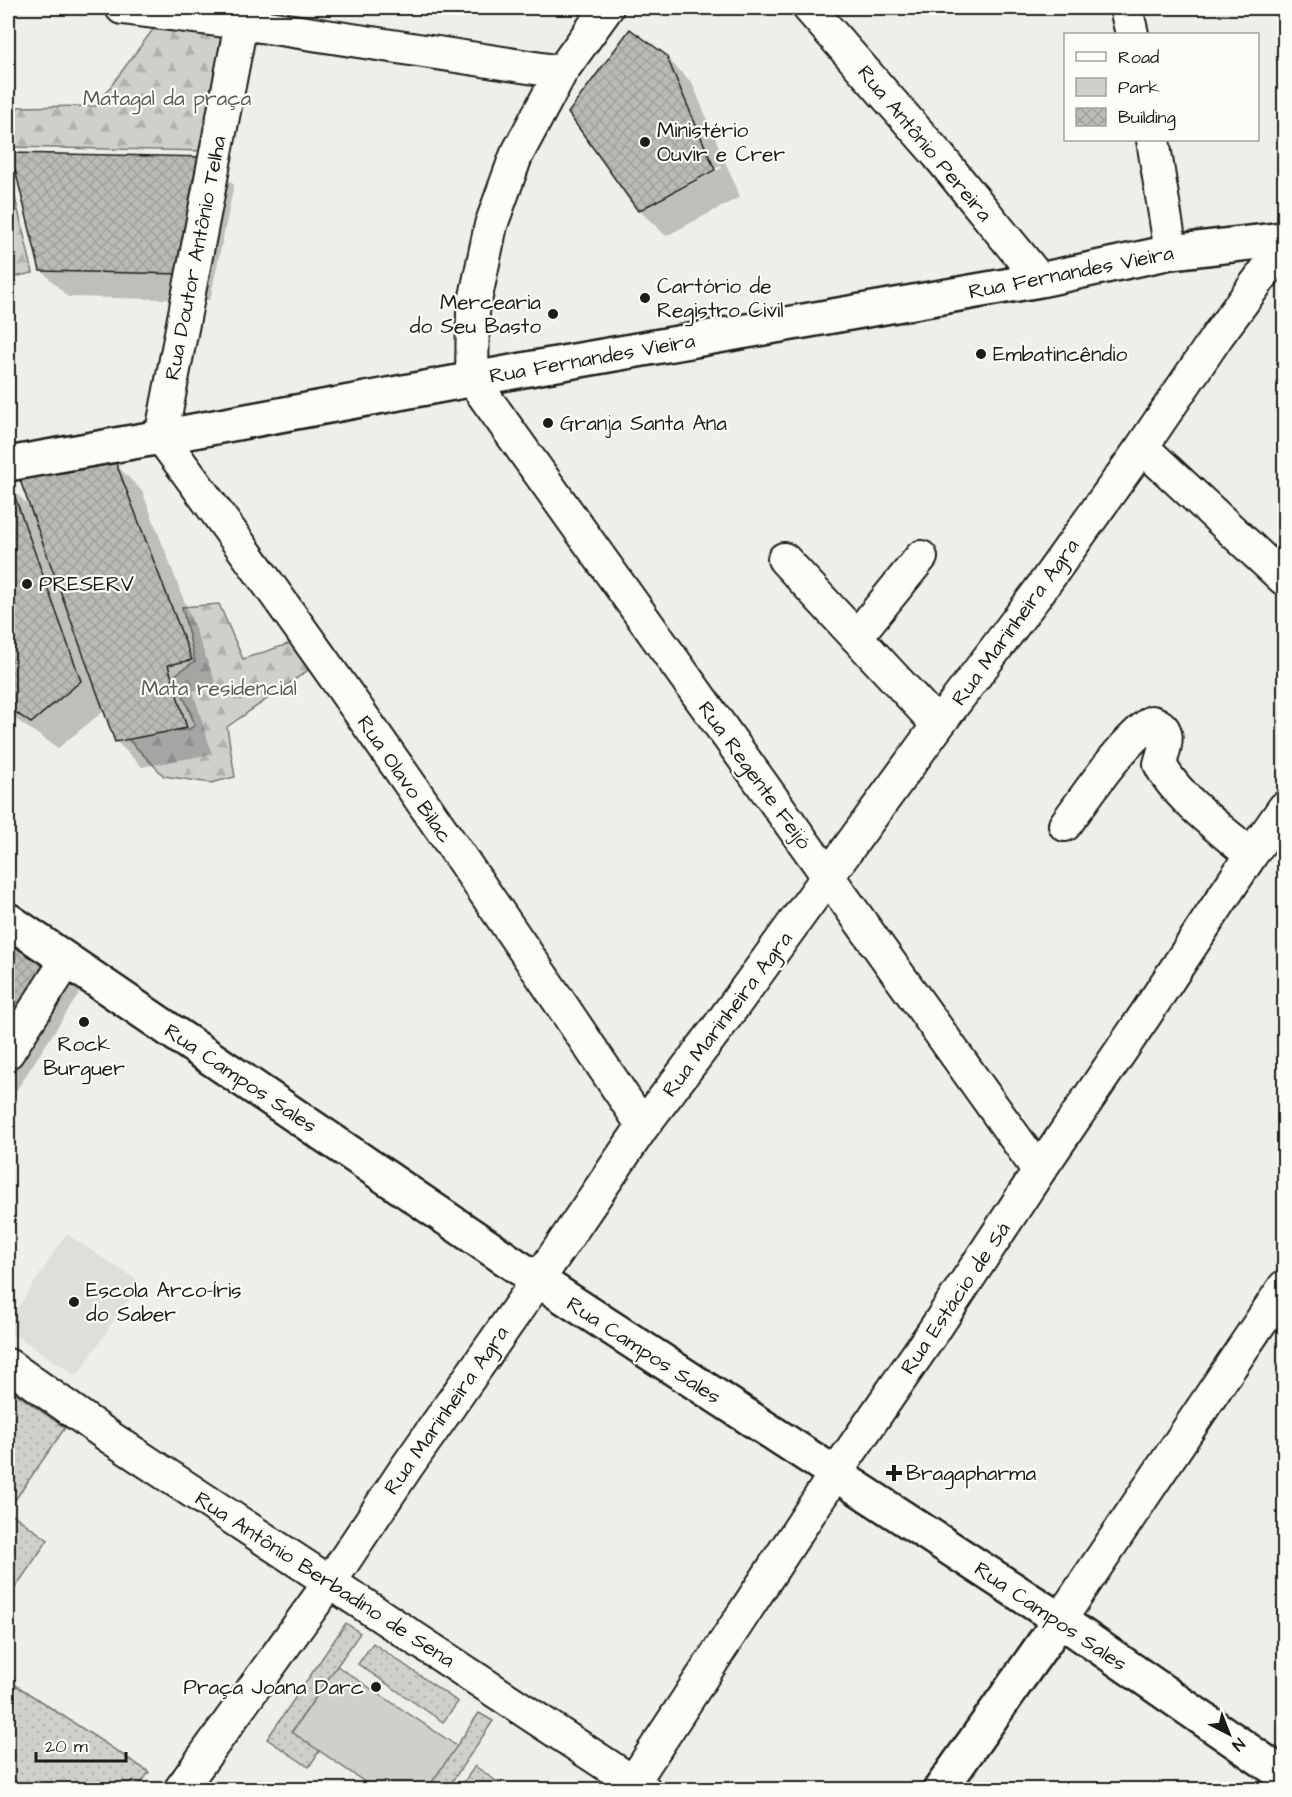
<svg xmlns="http://www.w3.org/2000/svg" width="1292" height="1797" font-family="'Architects Daughter',sans-serif">
	<style>
		.built { fill: #e0deda }
		.green { fill: url(#green-dots); stroke: #767674; stroke-width: 1.5 }
		.forest { fill: url(#forest-firs); stroke: #767674; stroke-width: 1.5 }
		.pitch { fill: #d0cfcc; stroke: #767674; stroke-width: 1.5 }
		.shadow { fill: #0003; fill-rule: evenodd }
		.building { fill: url(#building-cross-hatch); stroke: #1c1c1c; stroke-width: 1.5 }
		.lines { fill: none; stroke-linecap: round; stroke-linejoin: round }
		.street-casing { stroke: #1c1c1c; stroke-width: 36 }
		.secondary-casing { stroke: #1c1c1c; stroke-width: 38 }
		.street { stroke: #fdfcf7; stroke-width: 32 }
		.secondary { stroke: #fdfcf7; stroke-width: 33 }
		.poi-dot { fill: #1c1c1c; stroke: #fdfcf7; stroke-width: 2 }
		.labels { text-anchor: middle; stroke-width: 4.5; stroke-linejoin: round; paint-order: stroke }
		.park-label { font-size: 21px; fill: #5b5b5a; stroke: #fdfcf7 }
		.poi-label { font-size: 21px; fill: #1c1c1c; stroke: #fdfcf7; text-anchor: start }
		.street-label { font-size: 21px; fill: #1c1c1c; stroke: #fdfcf7 }
	</style>
	<defs>
		<pattern id="green-dots" width="8" height="8" patternUnits="userSpaceOnUse" patternTransform="scale(1.5)"><rect width="8" height="8" fill="#d0cfcc"/><path d="M2 2h.1M6 6h.1" fill="none" stroke="#b2b1af" stroke-width="1.8" stroke-linecap="round"/></pattern>
		<pattern id="forest-firs" width="22" height="20" patternUnits="userSpaceOnUse" patternTransform="scale(1.5)"><rect width="22" height="20" fill="#d0cfcc"/><path d="M5 1l3.5 6h-7zM16 11l3.5 6h-7z" fill="#b2b1af"/></pattern>
		<pattern id="building-cross-hatch" width="8" height="8" patternUnits="userSpaceOnUse" patternTransform="scale(1.5)"><rect width="8" height="8" fill="#bbbab6"/><path d="M0 0l8 8M0 8l8-8" fill="none" stroke="#a09f9c"/></pattern>
	</defs>
	<rect width="100%" height="100%" fill="#f0eeea"/>
	<filter id="ink" filterUnits="userSpaceOnUse"><feTurbulence type="fractalNoise" baseFrequency=".0167" numOctaves="2"/><feDisplacementMap in="SourceGraphic" scale="12" xChannelSelector="R" yChannelSelector="G"/><feConvolveMatrix kernelMatrix="1 2 1 2 8 2 1 2 1" color-interpolation-filters="sRGB"/></filter>
	<g filter="url(#ink)">
		<path class="built" d="M66 1234 140 1282 77 1376 8 1330V1323Z"/>
		<path class="green" d="M8 1388 65 1428 8 1510Z
			M8 1511 48 1540 8 1598Z
			M346 1623 360 1633 292 1731 320 1750 309 1767 267 1739Z
			M373 1643 458 1702 443 1722 358 1664Z
			M8 1680 149 1772 137 1789 12 1790 8 1787Z
			M479 1713 493 1721 447 1789H427Z
			M475 1766 503 1786 501 1789H459Z"/>
		<path class="forest" d="M160 20 231 30 209 151 8 147V107L96 106Z
			M8 168 33 273 8 278Z
			M219 604 243 659 297 641 314 666 227 727 235 777 211 783 164 776 128 739 169 731 188 730 195 725 175 675 195 661 182 607Z"/>
		<path class="pitch" d="M337 1666 457 1746 427 1789H375L292 1732Z"/>
		<path class="shadow" d="M665 56 692 83 740 197 666 236 639 210ZM720 166 722 168 642 210V207Z
			M207 159 234 185 210 300 68 297 41 270Z
			M116 465 142 491 217 686 193 691 212 754 142 767 116 741 105 710 58 748 8 714V489L11 488 33 510Z
			M8 935 53 966 80 992 8 1103Z"/>
		<path class="building" d="M630 29 666 55 715 170 638 211 568 113Z
			M11 153 208 157 184 274 40 271Z
			M116 463 192 660 168 665 187 728 115 742 20 480Z
			M11 486 81 681 31 723 8 707V487Z
			M8 933 54 965 8 1036Z"/>
		<g class="lines">
			<g class="street-casing">
				<path id="street" d="M122 8 241 23 561 72
					M244 8 161 437C328 662 487 893 643 1126
					M607 8 561 72 516 156 491 225 473 311 472 379 1039 1171
					M809 8 938 155 1040 280
					M1126 8 1132 34
					M1153 140 1171 252
					M1142 447 1284 579
					M784 559 938 725
					M856 637 921 557
					M1065 825C1088 794 1121 743 1152 722 1174 729 1164 748 1160 764 1174 795 1224 832 1251 855
					M8 1052 67 960
					M8 1365 111 1438 645 1790
					M1060 1620 1284 1287
					M180 1790 330 1582 406 1468 538 1280 643 1126 719 1026 938 725 1037 594 1142 447 1218 335 1284 246
					M628 1790 835 1474 935 1329 1039 1171 1146 1014 1251 855 1284 808"/>
			</g>
			<g class="secondary-casing">
				<path id="secondary" d="M8 464 161 437 534 368 1040 280 1171 252 1284 239
					M8 920 515 1265 1060 1620 1284 1775
					M940 1790 1060 1620"/>
			</g>
			<use href="#street" class="street"/>
			<use href="#secondary" class="secondary"/>
		</g>
	</g>
	<g class="poi-dot">
		<circle cx="645" cy="142" r="6"/>
		<circle cx="645" cy="298" r="6"/>
		<circle cx="553" cy="314" r="6"/>
		<circle cx="981" cy="354" r="6"/>
		<circle cx="548" cy="423" r="6"/>
		<circle cx="27" cy="584" r="6"/>
		<circle cx="84" cy="1022" r="6"/>
		<circle cx="74" cy="1302" r="6"/>
		<path d="M891 1464h6v6h6v6h-6v6h-6v-6h-6v-6h6z"/>
		<circle cx="376" cy="1687" r="6"/>
	</g>
	<g class="labels">
		<g class="park-label">
			<text x="167" y="105">Matagal da praça</text>
			<text x="219" y="695">Mata residencial</text>
		</g>
		<g class="poi-label">
			<text x="657" y="137">Ministério<tspan x="657" dy="24">Ouvir e Crer</tspan></text>
			<text x="657" y="293">Cartório de<tspan x="657" dy="24">Registro Civil</tspan></text>
			<text x="541" y="309" text-anchor="end">Mercearia<tspan x="541" dy="24">do Seu Basto</tspan></text>
			<text x="993" y="361">Embatincêndio</text>
			<text x="560" y="430">Granja Santa Ana</text>
			<text x="39" y="591">PRESERV</text>
			<text x="84" y="1051" text-anchor="middle">Rock<tspan x="84" dy="24">Burguer</tspan></text>
			<text x="86" y="1297">Escola Arco-Íris<tspan x="86" dy="24">do Saber</tspan></text>
			<text x="906" y="1480">Bragapharma</text>
			<text x="364" y="1694" text-anchor="end">Praça Joana Darc</text>
		</g>
		<g class="street-label">
			<text transform="translate(925 143) rotate(50)" y="7">Rua Antônio Pereira</text>
			<text transform="translate(195 258) rotate(-79)" y="7">Rua Doutor Antônio Telha</text>
			<text transform="translate(1071 272) rotate(-11)" y="7">Rua Fernandes Vieira</text>
			<text transform="translate(592 358) rotate(-10)" y="7">Rua Fernandes Vieira</text>
			<text transform="translate(1015 622) rotate(-54)" y="7">Rua Marinheira Agra</text>
			<text transform="translate(755 775) rotate(54)" y="7">Rua Regente Feijó</text>
			<text transform="translate(405 779) rotate(55)" y="7">Rua Olavo Bilac</text>
			<text transform="translate(727 1014) rotate(-53)" y="7">Rua Marinheira Agra</text>
			<text transform="translate(241 1078) rotate(34)" y="7">Rua Campos Sales</text>
			<text transform="translate(955 1298) rotate(-56)" y="7">Rua Estácio de Sá</text>
			<text transform="translate(644 1350) rotate(33)" y="7">Rua Campos Sales</text>
			<text transform="translate(446 1410) rotate(-55)" y="7">Rua Marinheira Agra</text>
			<text transform="translate(325 1579) rotate(33)" y="7">Rua Antônio Berbadino de Sena</text>
			<text transform="translate(1051 1616) rotate(34)" y="7">Rua Campos Sales</text>
		</g>
	</g>
	<rect width="1292" height="1797" fill="none" stroke="#fdfcf7" stroke-width="30"/>
	<rect x="15" y="15" width="1262" height="1767" fill="none" stroke="#1c1c1c" stroke-width="2" filter="url(#ink)"/>
	<rect x="1064" y="33" width="195" height="108" fill="#fdfcf7" stroke="#a3a29f" stroke-width="1.5"/>
	<rect x="1076" y="52" width="30" height="9" fill="#fdfcf7" stroke="#a3a29f" stroke-width="1.5"/>
	<text x="1118" y="63" font-size="18" fill="#1c1c1c">Road</text>
	<rect x="1076" y="78" width="30" height="18" fill="#d0cfcc" stroke="#a3a29f" stroke-width="1.5"/>
	<text x="1118" y="93" font-size="18" fill="#1c1c1c">Park</text>
	<rect x="1076" y="108" width="30" height="18" fill="url(#building-cross-hatch)" stroke="#a3a29f" stroke-width="1.5"/>
	<text x="1118" y="123" font-size="18" fill="#1c1c1c">Building</text>
	<g transform="translate(1229 1734) rotate(138)" stroke="#fdfcf7" stroke-width="4.5" paint-order="stroke">
	<path d="M0-4.5L10 22L0 15L-10 22Z" fill="#1c1c1c"/>
	<text y="-9" font-size="16" font-weight="bold" text-anchor="middle" fill="#1c1c1c">N</text>
	</g>
	<path d="M36 1752v9h90v-9" fill="none" stroke="#1c1c1c" stroke-width="3"/>
	<text x="45" y="1752" font-size="18" fill="#1c1c1c" stroke="#fdfcf7" stroke-width="4.5" paint-order="stroke">20 m</text>
</svg>
